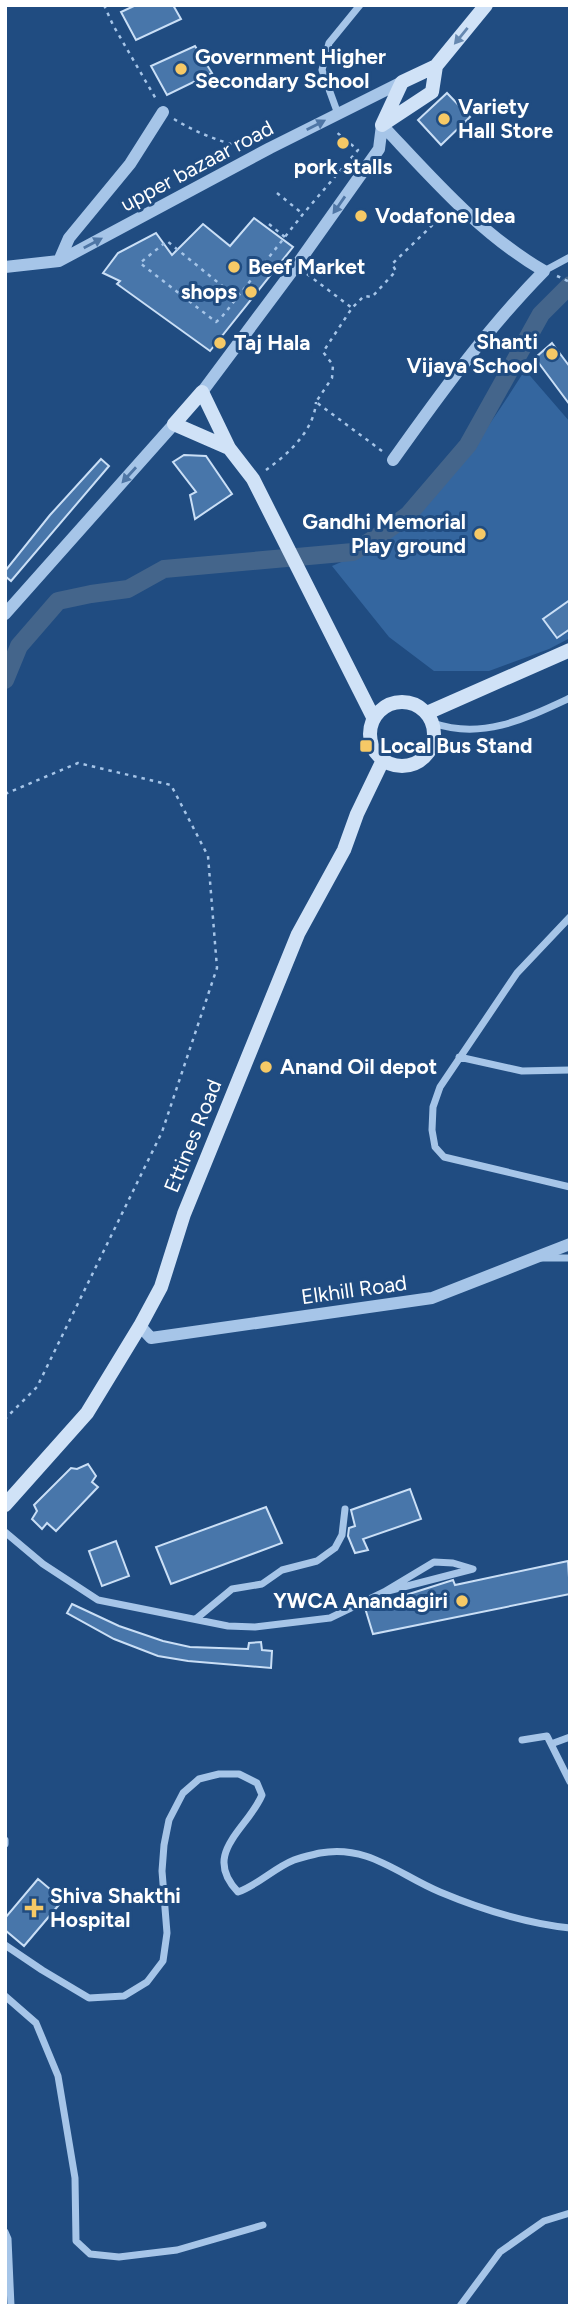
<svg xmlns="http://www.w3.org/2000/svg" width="575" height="2311" font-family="Figtree,sans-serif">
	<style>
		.green { fill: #34669f }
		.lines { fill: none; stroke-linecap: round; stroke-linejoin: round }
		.canal { stroke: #44658b; stroke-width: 18 }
		.building { fill: #4876aa; stroke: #cadff6; stroke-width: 2 }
		.path { stroke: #a6c5e8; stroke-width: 2.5; stroke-dasharray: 3.5 5; stroke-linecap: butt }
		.minor { stroke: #a6c5e8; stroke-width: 7 }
		.tertiary { stroke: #a6c5e8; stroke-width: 12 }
		.secondary { stroke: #d0e2f7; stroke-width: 14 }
		.oneway { fill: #6688b0 }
		.oneway2 { fill: #4f76a5 }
		.poi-dot { fill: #f6c966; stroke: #204c81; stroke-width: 2.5 }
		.labels { text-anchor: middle; stroke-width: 6; stroke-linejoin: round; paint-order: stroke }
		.poi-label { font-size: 21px; font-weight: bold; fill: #fff; stroke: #204c81; text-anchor: start }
		.street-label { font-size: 21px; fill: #fff; stroke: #204c81 }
	</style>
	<rect width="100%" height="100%" fill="#204c81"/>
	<path class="green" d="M525 370 570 422V638L549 649 489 671H434L389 637 332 566C345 560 359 555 371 548 434 509 486 432 525 370Z"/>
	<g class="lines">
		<path class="canal" d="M5 680 19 646 58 601 91 594 128 589 164 569 353 552 386 531 408 515 468 445 541 314 570 285"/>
	</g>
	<path class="building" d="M136 5H173L181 19 136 40 121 12Z
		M195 46 212 73 167 95 151 66Z
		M447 93 470 117 441 145 418 120Z
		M254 218 293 247 210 351 117 284 120 281 103 273 118 253 156 233 172 255 203 224 230 246Z
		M552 343 570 367V405L535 358Z
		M184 455 206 456 232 494 195 519 190 495 196 492 173 462Z
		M101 459 109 466 11 581 5 576V571L50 515Z
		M570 600V629L557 638 543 619Z
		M88 1464 96 1476 92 1482 98 1487 56 1531 47 1523 42 1529 32 1519 37 1511 34 1505 71 1468 77 1469Z
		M410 1489 421 1519 363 1539 368 1550 355 1553 348 1536 349 1528 355 1526 351 1510Z
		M266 1507 282 1543 171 1584 156 1547Z
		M116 1541 129 1576 102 1586 89 1551Z
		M568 1561 570 1594 373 1634 365 1608 453 1580 455 1585Z
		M72 1604 119 1626 163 1641 190 1647 248 1649 249 1643 261 1642 262 1650 272 1651 271 1668 188 1661 158 1656 114 1639 67 1613Z
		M38 1879 63 1900 24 1946 5 1930V1918Z"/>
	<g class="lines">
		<path class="path" d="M104 5 113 25 156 99
			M174 119C195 132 218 141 242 147
			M277 193 303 214
			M269 224 286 238
			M307 274 352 308
			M557 276 570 282
			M237 298 167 241 140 263 216 322 221 318 303 214 358 150 335 131
			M382 451 316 402 332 378 333 365 323 352 352 308 364 296 372 297 396 271 392 264 445 213
			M266 470C288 454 314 431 316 402
			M5 794 78 763 171 785 208 856 217 968 162 1132 37 1387 5 1419"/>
		<path class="minor" d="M338 114 322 70 329 43 360 5
			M544 271 570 257
			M433 723C482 740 525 719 570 698
			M570 917 517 973 440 1087 433 1107 432 1130 435 1147 444 1157 570 1187
			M459 1057 522 1071 570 1070
			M542 1258H570
			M5 1532 43 1564 98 1600 228 1626 255 1627 330 1618 384 1592 434 1562 453 1563 473 1569 384 1592
			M197 1618 232 1589 262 1584 282 1570 317 1561 335 1548 342 1535 345 1509
			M522 1740 547 1736 570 1782
			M551 1744 570 1737
			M5 1840V1844
			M5 1945 42 1970 89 1998 124 1996 147 1982 163 1961 167 1933 162 1871 164 1845 169 1820 183 1793 199 1779 219 1774H239L257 1783 262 1795C247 1830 201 1853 238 1892 258 1885 274 1868 294 1860 302 1857 312 1855 320 1853 368 1844 399 1875 440 1892 483 1910 524 1923 570 1928
			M5 1996 36 2023 58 2076 75 2178 76 2241 90 2254 119 2257 177 2250 263 2225
			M5 2232 8 2239 11 2306
			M460 2306 500 2252 544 2221 570 2213"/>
		<path class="tertiary" d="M382 125C432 178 480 234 544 271 487 329 440 394 393 460
			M59 261 69 238 130 164 163 112
			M5 267 59 261 270 148 402 82
			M202 392 296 266 379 149 382 125
			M5 614 174 424
			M140 1326 151 1338 432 1298 570 1244"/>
		<path class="secondary" d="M436 66 432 92 382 125 402 82 436 66 486 5
			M202 392 229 448 174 424Z
			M229 448 253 479 373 717
			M370 734a32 32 0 1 1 64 0a32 32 0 1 1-64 0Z
			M427 713 570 650
			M5 1505 87 1413 140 1326 161 1287 184 1214 298 934 344 850 357 814 383 760"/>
	</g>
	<defs><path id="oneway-solid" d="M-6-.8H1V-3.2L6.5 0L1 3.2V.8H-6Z" transform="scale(1.75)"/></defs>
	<use class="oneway" href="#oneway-solid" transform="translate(461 36) rotate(129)"/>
	<g class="oneway2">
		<use href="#oneway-solid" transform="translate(316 125) rotate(-27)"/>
		<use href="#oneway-solid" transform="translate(339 205) rotate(125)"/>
		<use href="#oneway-solid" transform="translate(93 243) rotate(-28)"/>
		<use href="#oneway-solid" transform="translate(129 475) rotate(132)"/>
	</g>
	<g class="poi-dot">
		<circle cx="181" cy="69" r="7"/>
		<circle cx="444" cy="119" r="7"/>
		<circle cx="343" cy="143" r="7"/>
		<circle cx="361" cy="216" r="7"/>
		<circle cx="234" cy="267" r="7"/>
		<circle cx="251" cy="292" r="7"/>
		<circle cx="220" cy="343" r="7"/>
		<circle cx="552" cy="354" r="7"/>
		<circle cx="480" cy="534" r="7"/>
		<rect x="359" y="739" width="14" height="14" rx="3.5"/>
		<circle cx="266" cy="1067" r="7"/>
		<circle cx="462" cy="1601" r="7"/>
		<path d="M30.5 1897.5h7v7h7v7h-7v7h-7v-7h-7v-7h7z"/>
	</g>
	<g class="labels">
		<g class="poi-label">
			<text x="195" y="64">Government Higher<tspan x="195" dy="24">Secondary School</tspan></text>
			<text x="458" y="114">Variety<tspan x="458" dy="24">Hall Store</tspan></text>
			<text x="343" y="174" text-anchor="middle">pork stalls</text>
			<text x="375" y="223">Vodafone Idea</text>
			<text x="248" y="274">Beef Market</text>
			<text x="237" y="299" text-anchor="end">shops</text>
			<text x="538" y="349" text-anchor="end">Shanti<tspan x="538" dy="24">Vijaya School</tspan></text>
			<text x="234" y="350">Taj Hala</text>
			<text x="466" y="529" text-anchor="end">Gandhi Memorial<tspan x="466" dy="24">Play ground</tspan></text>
			<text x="380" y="753">Local Bus Stand</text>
			<text x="280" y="1074">Anand Oil depot</text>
			<text x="448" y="1608" text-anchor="end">YWCA Anandagiri</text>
			<text x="50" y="1903">Shiva Shakthi<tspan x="50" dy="24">Hospital</tspan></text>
		</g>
		<g class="street-label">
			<text transform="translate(197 166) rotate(-28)" y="7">upper bazaar road</text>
			<text transform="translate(193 1136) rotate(-68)" y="7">Ettines Road</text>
			<text transform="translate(354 1290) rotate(-8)" y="7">Elkhill Road</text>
		</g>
	</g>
	<rect width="575" height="2311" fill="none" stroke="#ffffff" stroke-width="14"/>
</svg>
